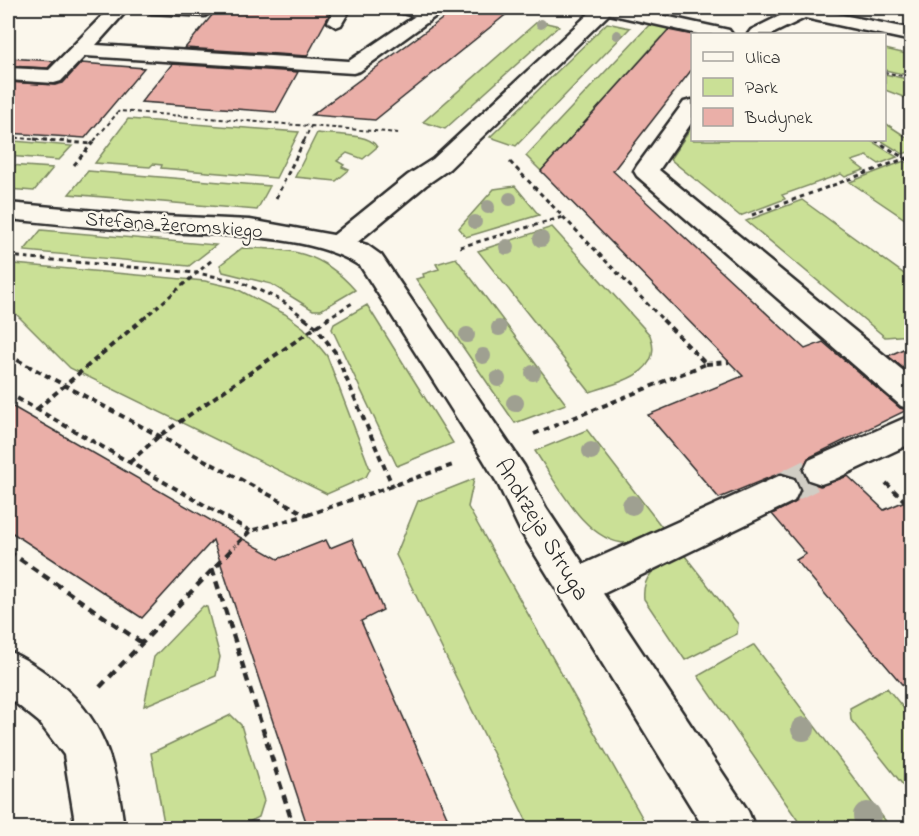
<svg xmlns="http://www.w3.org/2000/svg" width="919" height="836" font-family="'Indie Flower',sans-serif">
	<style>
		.green { fill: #cae096; stroke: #7a8660; stroke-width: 1.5 }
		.building { fill: #eaafa8; stroke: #2b2b2b; stroke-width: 1.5 }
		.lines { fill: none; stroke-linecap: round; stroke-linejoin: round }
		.minor-tunnel { stroke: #d1cec5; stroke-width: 33; stroke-dasharray: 33 16; stroke-linecap: butt }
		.service-casing { stroke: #2b2b2b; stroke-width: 5 }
		.minor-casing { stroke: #2b2b2b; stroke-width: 5 }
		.tertiary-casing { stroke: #2b2b2b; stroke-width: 5 }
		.path-far3 { stroke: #2b2b2b; stroke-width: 2; stroke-dasharray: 4 3; stroke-linecap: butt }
		.path-far2 { stroke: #2b2b2b; stroke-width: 3; stroke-dasharray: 4.5 4; stroke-linecap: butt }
		.path-far1 { stroke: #2b2b2b; stroke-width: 4; stroke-dasharray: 6 4.5; stroke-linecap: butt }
		.path { stroke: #2b2b2b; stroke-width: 4.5; stroke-dasharray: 8 6; stroke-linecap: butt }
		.service { fill: #fbf7ec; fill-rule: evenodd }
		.minor { fill: #fbf7ec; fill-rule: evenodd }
		.tertiary { fill: #fbf7ec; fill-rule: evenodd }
		.tree { fill: #9fa091 }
		.labels { text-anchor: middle; stroke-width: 4.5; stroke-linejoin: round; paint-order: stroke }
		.far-street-label { font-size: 20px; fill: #2b2b2b; stroke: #fbf7ec }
		.street-label { font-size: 24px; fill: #2b2b2b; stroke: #fbf7ec }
	</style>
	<rect width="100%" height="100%" fill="#fbf7ec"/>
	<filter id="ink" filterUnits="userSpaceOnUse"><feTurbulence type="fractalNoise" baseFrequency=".0167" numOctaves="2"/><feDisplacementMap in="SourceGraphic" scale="12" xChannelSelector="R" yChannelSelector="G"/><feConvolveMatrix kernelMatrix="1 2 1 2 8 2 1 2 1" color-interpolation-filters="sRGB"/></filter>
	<g filter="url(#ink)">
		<path class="green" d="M538 21 559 26 445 129 423 122Z
			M607 23 630 28 516 146 490 137Z
			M650 24 697 34H692V45L661 37 541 171 526 156Z
			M885 49 911 55V76L885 70Z
			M885 74 911 80V100L885 90Z
			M128 119 299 132 276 178 161 168 162 165 153 164 150 167 95 163Z
			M885 123 911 140V151L903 154 880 140H884Z
			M692 127V140H870L897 157 879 164 867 156 852 161 864 170 845 177 841 174 782 195 785 199 740 216 670 159Z
			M317 133C332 135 370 133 377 147L363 159 347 153 337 161 344 165 342 167 349 170 336 181 295 177Z
			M14 141 72 146 59 160 8 156V148Z
			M904 161 911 166V223L850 182Z
			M8 165 53 168 34 191 8 189Z
			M88 171 270 186 257 210 69 194Z
			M515 186 539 215 466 237 459 228 494 189Z
			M802 200 911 279V335L885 337 746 221Z
			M552 227 650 335C665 374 618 382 590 392L478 251Z
			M41 230 216 245 189 266 24 251Z
			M242 248C292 249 321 251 355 290L321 310H313L271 284 223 272 220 265Z
			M456 258 566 404 515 423 416 279 424 277 423 274 439 269 436 264Z
			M14 264 205 281 235 288 285 314 304 328 327 356 370 469 366 477 327 494 70 368 8 306V273Z
			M367 305 453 443 397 466 332 329 334 324Z
			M587 430 665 531C654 535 641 542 630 543 587 546 556 482 535 451Z
			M474 479 468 507 648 828H530L396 555 418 501Z
			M682 552 738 624 737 634 685 660 644 599C641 572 662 564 682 552Z
			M203 606 207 607 220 657 216 676 144 706 154 657Z
			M753 645H754L888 824 880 828H803L698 676Z
			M887 688 911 717V795L851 720 850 708Z
			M231 715 241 725 264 801 259 817 237 828H165L151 753Z"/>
		<path class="building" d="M218 8H333L307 56 185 48Z
			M457 8H514L375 120 312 115Z
			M668 30 693 35V68L613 171 805 349 823 342 900 408 907 410 808 458 802 471 808 482 820 486 848 476 884 510 912 498V696L796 560 806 554 772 514 796 502 801 491 796 478 780 473 719 498 648 415 743 376 541 171Z
			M8 58 54 61 48 68 8 66Z
			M81 63 144 68 85 138 8 133V82L55 85 63 83Z
			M172 64 298 72 276 112 141 102Z
			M912 345V375L888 356Z
			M8 404 278 559 326 540 330 548 352 539 383 610 361 621 452 828H308L213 540 142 618 8 530Z"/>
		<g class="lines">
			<path class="minor-tunnel" d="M781 490 821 470"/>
			<g class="service-casing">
				<path id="service" d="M143 8H209L213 11 205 16 151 13Z
					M335 8H351L341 25 336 27 328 22Z
					M392 8H416L433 12 436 15 428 20 395 11Z"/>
			</g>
			<g class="minor-casing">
				<path id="minor" d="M110 8H129L96 45 349 61 427 8H447L360 71 353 73 85 56 61 81 54 83 8 80V68L49 70Z
					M595 8H628L729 30 732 34H698L609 14 449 169 426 185 348 250 339 252 330 250 326 244 330 238 408 175 433 159Z
					M796 8H808L912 29V41L805 18 772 34H748L751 30Z
					M692 100V122L659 170 912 378V409L901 406 637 176 634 171 637 166 684 102Z
					M912 415V443L833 480 821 484 809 480 804 470 809 460Z
					M781 475 794 479 799 490 794 501 590 600 576 605 562 600 556 587 562 574Z
					M8 651C24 658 38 667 52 678 105 717 116 765 124 828H76L64 755 39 722 8 697Z"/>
			</g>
			<g class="tertiary-casing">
				<path id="tertiary" d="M8 203 141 215 250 220 333 235 367 245 381 255 524 466 546 508 748 811 755 828H704L520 530 498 484 483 459 361 267C312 231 202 235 141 231 97 228 52 223 8 219Z"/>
			</g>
			<path class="path-far3" d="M884 72 912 78
				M8 137 52 141
				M94 141 119 111 399 133
				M304 141 311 126"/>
			<path class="path-far2" d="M34 139 92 144
				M875 140 912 163
				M510 162 662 319
				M74 165 96 139
				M276 198 305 139
				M752 215 912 156
				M460 247 563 217
				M8 256 197 273 238 281 281 300 306 319
				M143 319 212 260
				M326 319 354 302"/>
			<path class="path-far1" d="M304 318 315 326 335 352 393 487
				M8 355 307 515 250 531 234 547
				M706 364 729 362
				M8 393 250 531
				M37 409 144 318
				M534 434 706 364 661 318
				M130 462 159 436 329 318
				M886 483 912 508
				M307 515 456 464"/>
			<path class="path" d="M8 551 142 643
				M212 568 294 828
				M100 687 236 545"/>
			<use href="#service" class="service"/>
			<use href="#minor" class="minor"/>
			<use href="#tertiary" class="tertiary"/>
		</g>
		<g class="tree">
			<circle cx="541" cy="24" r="5"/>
			<circle cx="617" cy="35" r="5"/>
			<circle cx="510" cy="199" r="7"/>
			<circle cx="488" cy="207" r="7"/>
			<circle cx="475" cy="222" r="7"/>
			<circle cx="541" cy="239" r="8"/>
			<circle cx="507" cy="247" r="8"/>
			<circle cx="499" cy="328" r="8"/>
			<circle cx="467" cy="335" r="8"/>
			<circle cx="483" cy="356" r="8"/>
			<circle cx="533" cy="373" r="8"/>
			<circle cx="498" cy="379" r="8"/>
			<circle cx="515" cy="403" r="9"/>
			<circle cx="591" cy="451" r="9"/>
			<circle cx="632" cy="505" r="10"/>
			<circle cx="803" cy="729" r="12"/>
			<circle cx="867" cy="816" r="14"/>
		</g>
	</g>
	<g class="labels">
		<g class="far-street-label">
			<text transform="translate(174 224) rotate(4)" y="7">Stefana Żeromskiego</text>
		</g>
		<g class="street-label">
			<text transform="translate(543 529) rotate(59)" y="8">Andrzeja Struga</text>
		</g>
	</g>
	<rect width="919" height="836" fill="none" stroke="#fbf7ec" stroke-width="30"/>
	<rect x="15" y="15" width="889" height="806" fill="none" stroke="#2b2b2b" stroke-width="2" filter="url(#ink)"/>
	<rect x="691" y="33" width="195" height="108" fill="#fbf7ec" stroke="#a8a59f" stroke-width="1.5"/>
	<rect x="703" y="52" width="30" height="9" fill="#fbf7ec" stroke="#a8a59f" stroke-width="1.5"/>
	<text x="745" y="63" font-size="18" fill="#2b2b2b">Ulica</text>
	<rect x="703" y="78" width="30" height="18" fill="#cae096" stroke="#a8a59f" stroke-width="1.5"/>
	<text x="745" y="93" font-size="18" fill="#2b2b2b">Park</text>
	<rect x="703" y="108" width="30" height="18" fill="#eaafa8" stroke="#a8a59f" stroke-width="1.5"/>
	<text x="745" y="123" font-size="18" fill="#2b2b2b">Budynek</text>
</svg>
